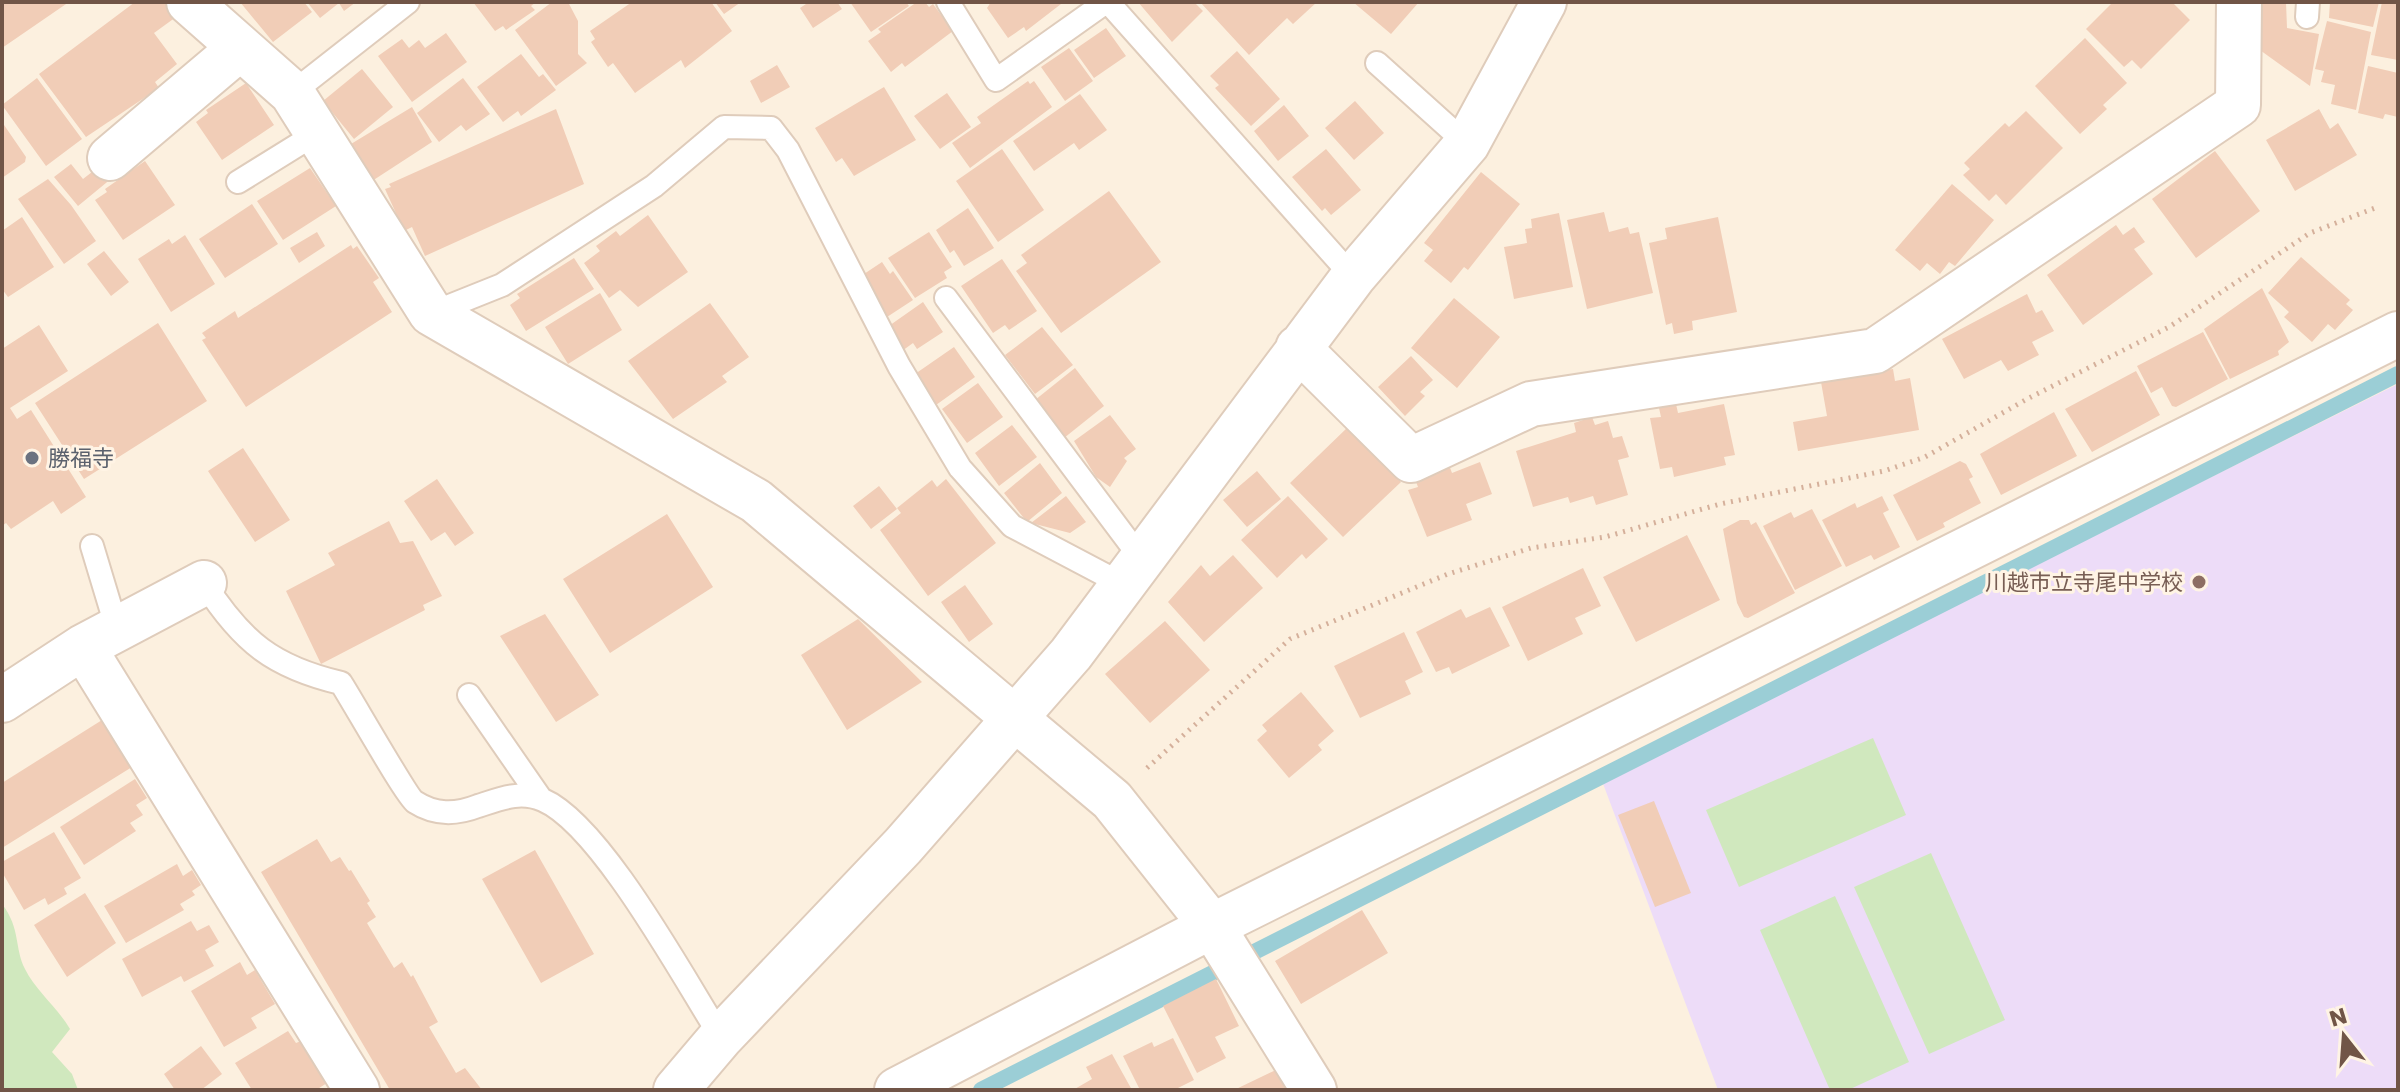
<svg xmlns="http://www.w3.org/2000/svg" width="2400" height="1092" font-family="Poppins,'Noto Sans JP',sans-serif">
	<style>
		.education { fill: #eddcf8 }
		.green { fill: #d0e8be }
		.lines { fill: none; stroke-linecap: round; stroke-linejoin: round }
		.stream { stroke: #9bced6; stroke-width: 16 }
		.building { fill: #f1cdb7 }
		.service-casing { stroke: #dfccbb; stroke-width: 26 }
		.minor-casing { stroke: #dfccbb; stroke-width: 48 }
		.path { stroke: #d5b09b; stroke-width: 5; stroke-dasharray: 2 6; stroke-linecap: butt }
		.service { stroke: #fff; stroke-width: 22 }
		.minor { stroke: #fff; stroke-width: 44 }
		.worship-dot { fill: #6b7280; stroke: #fff4e5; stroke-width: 3 }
		.education-dot { fill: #8d6e63; stroke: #fff4e5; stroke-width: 3 }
		.labels { text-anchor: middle; stroke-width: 6; stroke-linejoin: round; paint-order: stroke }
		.worship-label { font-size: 22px; fill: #5b616d; stroke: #fff4e5; text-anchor: start }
		.education-label { font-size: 22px; fill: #785e54; stroke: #fff4e5; text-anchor: end }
	</style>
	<rect width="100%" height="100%" fill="#fcf0df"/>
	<path class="education" d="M2398 384V1090H1718L1602 781Z"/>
	<path class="green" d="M1873 738 1906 815 1739 887 1706 810Z
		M1931 853 2005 1020 1929 1054 1854 887Z
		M1835 896 1909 1062 1848 1090H1830L1760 930Z
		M2 904C21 929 14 947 25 969 36 991 57 1007 70 1029L52 1052 72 1074 78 1090H2Z"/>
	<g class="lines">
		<path class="stream" d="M981 1090 2398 374"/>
	</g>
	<path class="building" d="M2 2H69L2 48Z
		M135 2H165L176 17 154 33 177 64 155 82 159 88 86 137 39 74Z
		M240 2H304L312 12 273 42Z
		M307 2H356L344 11 339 3 320 18Z
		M473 2H536L531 6 535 10 506 30 503 26 495 31Z
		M552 2H568L578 21V54L587 63 556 86 515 30Z
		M632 2H711L732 31 685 68 681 60 635 93 613 63 608 67 591 42 595 39 590 31Z
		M715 2H741L724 14Z
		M809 2H837L842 9 813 28 800 8Z
		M850 2H906L909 6 871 32Z
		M917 2H925L929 7 933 4 953 31 905 67 902 63 891 72 868 41 881 32 878 29Z
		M991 2H1059L1061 4 1026 31 1024 27 1008 38 987 8Z
		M1138 2H1194L1203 11 1172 42Z
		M1200 2H1317L1293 24 1287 18 1249 55Z
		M1353 2H1419L1391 34Z
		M2113 2H2172L2190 20 2141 69 2132 60 2124 67 2086 29Z
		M2246 2H2286L2287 28 2319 34 2310 86 2246 40Z
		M2330 2H2379L2373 27 2329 18Z
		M2382 2H2398V60L2371 55Z
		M2327 21 2371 32 2356 110 2331 104 2335 85 2321 82 2324 71 2315 69Z
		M1106 28 1126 56 1094 78 1074 50Z
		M446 33 467 62 412 102 378 56 402 39 409 48 419 40 425 48Z
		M2085 38 2127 83 2103 105 2107 109 2080 134 2035 86Z
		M1069 48 1093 81 1065 101 1041 67Z
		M1237 51 1280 99 1251 126 1215 88 1219 85 1210 76Z
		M521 54 539 77 543 74 556 90 521 116 518 111 503 122 477 87Z
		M777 65 790 87 761 103 750 81Z
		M2368 66 2398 73V117L2385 114 2383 119 2358 113Z
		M362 69 393 107 354 139 323 101Z
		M37 78 82 139 46 166 2 105Z
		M463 78 490 114 466 131 461 125 439 142 417 113Z
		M1028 81 1030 84 1034 81 1052 107 970 168 952 143 981 123 977 117Z
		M246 83 274 125 222 160 196 122 208 113 206 110Z
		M884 87 916 140 854 176 842 158 836 162 815 128Z
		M947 93 971 127 940 149 914 116Z
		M1080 94 1107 130 1079 150 1074 143 1034 171 1013 141Z
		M1355 101 1384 133 1354 160 1325 128Z
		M1284 105 1309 136 1278 161 1254 131Z
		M412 107 432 142 369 183 346 147Z
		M556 109 584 184 425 256 412 227 404 231 385 189 391 187 389 184Z
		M2319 109 2330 129 2338 123 2357 155 2295 191 2266 140Z
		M2026 111 2063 148 2006 205 1996 194 1989 201 1963 175 1970 169 1964 163 2005 123 2009 127Z
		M2 122 26 157 25 162 2 178Z
		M1002 149 1044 210 998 242 956 181Z
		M1326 149 1361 190 1331 215 1325 208 1322 211 1292 177Z
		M2215 151 2260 211 2196 258 2152 199Z
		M145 161 175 205 123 240 95 200 107 192 105 189Z
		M71 164 83 179 101 165 112 178 78 206 54 177Z
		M310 168 336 206 283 240 257 201Z
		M1481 172 1520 204 1468 270 1464 267 1451 283 1424 261 1433 250 1424 243Z
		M48 179 71 205 96 241 64 264 18 199Z
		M1952 184 1994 220 1955 266 1949 262 1940 274 1927 263 1920 271 1895 250Z
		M1109 191 1161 262 1061 333 1016 271 1027 263 1021 255Z
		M252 204 278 244 225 278 199 239Z
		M968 208 994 248 964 266 954 250 950 253 936 230Z
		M1604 212 1609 232 1628 227 1630 234 1639 232 1653 293 1587 309 1567 220Z
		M1559 213 1573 287 1514 299 1504 247 1527 243 1525 229 1532 228 1531 219Z
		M648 215 688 272 638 307 620 290 609 298 584 263 600 251 596 246 616 231 620 236Z
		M22 217 54 267 8 297 2 289V231Z
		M1718 217 1737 312 1692 321 1693 330 1674 334 1672 323 1666 325 1649 243 1667 239 1665 228Z
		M2116 225 2123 235 2134 227 2145 242 2134 249 2153 274 2083 325 2047 275Z
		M317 232 325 246 299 263 290 248Z
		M929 232 952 267 944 272 947 278 915 298 888 258Z
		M185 235 215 284 171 312 138 259 169 239 172 244Z
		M351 245 353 249 357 246 379 278 373 282 392 312 246 407 202 340 206 338 202 333 235 311 238 318Z
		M104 251 129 282 111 296 87 264Z
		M2301 257 2350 300 2346 304 2353 310 2335 330 2328 324 2312 342 2284 317 2289 312 2268 293Z
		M574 258 594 289 526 331 510 305 520 298 517 294Z
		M1002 259 1037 311 1009 330 1005 325 993 333 961 286Z
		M882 262 890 274 893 271 913 300 887 317 861 276Z
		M2262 288 2289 342 2278 351 2279 355 2230 379 2204 329Z
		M600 293 622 330 568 364 545 327Z
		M2027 294 2036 313 2042 310 2054 331 2032 342 2039 355 2008 371 2001 360 1964 379 1942 339Z
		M1454 298 1500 337 1457 388 1411 348Z
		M923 302 943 332 917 349 913 343 902 351 886 328Z
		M710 303 749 357 722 376 727 382 673 419 628 361Z
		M158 323 207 401 84 479 35 403Z
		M39 325 68 371 10 408 17 419 31 410 86 497 61 514 53 501 11 529 6 523 2 526V349Z
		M1042 327 1073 365 1035 394 1005 355Z
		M2203 332 2228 379 2176 407 2172 406 2162 387 2151 393 2137 366Z
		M954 347 975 377 936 405 915 374Z
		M1411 356 1433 380 1420 392 1425 396 1405 416 1378 387Z
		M1075 368 1104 406 1064 438 1035 400Z
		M1893 369 1895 381 1910 378 1919 430 1798 451 1793 422 1827 416 1821 382Z
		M2136 371 2160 415 2092 452 2065 409Z
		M978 383 1003 417 967 443 942 409Z
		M1676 404 1678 413 1724 404 1735 455 1724 457 1726 465 1674 477 1672 467 1660 469 1650 418 1661 417 1659 408Z
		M2054 412 2077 456 2001 495 1980 454Z
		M1110 415 1136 449 1124 458 1127 461 1110 487 1096 477 1074 441Z
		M1592 417 1595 425 1608 421 1613 438 1622 436 1629 457 1618 460 1628 495 1596 505 1593 496 1570 503 1568 497 1533 507 1516 451 1576 432 1574 423Z
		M1012 425 1037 457 999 486 975 453Z
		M1348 427 1401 482 1343 537 1290 483Z
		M243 448 290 520 255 542 208 471Z
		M1960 461 1966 464 1973 477 1969 479 1981 503 1943 523 1945 527 1917 541 1893 495Z
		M1480 462 1492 494 1466 504 1472 520 1427 537 1408 490 1418 487 1415 479 1449 465 1452 473Z
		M1040 463 1062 493 1027 522 1004 493Z
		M1257 471 1281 499 1247 527 1223 500Z
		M437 479 474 533 455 546 445 532 431 541 404 501Z
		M946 479 996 543 928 596 880 530 901 513 897 508 932 480 937 487Z
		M879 486 897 509 871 529 853 506Z
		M1066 496 1086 522 1070 533 1031 523Z
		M1288 496 1328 539 1306 559 1302 554 1277 578 1241 540Z
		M1882 496 1889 510 1883 513 1900 547 1874 560 1871 555 1846 567 1822 520 1855 503 1857 508Z
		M1812 509 1842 566 1795 590 1763 526 1791 512 1794 518Z
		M667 514 713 587 610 653 563 579Z
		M1740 520H1749L1751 525 1756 522 1795 593 1748 618 1744 617 1737 603 1723 529Z
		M389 521 400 543 413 541 442 596 423 605 425 610 321 664 286 591 335 565 328 553Z
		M1687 535 1720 600 1636 642 1603 577Z
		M1233 555 1263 588 1204 642 1168 602 1201 565 1210 576Z
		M1583 568 1601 606 1575 618 1583 634 1528 661 1502 607Z
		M965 585 993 624 969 642 941 602Z
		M1490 607 1510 646 1452 674 1449 667 1436 672 1416 632 1461 609 1466 618Z
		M545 614 599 695 556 722 500 636Z
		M858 619 922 682 847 730 801 655Z
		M1165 621 1210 670 1150 723 1105 674Z
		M1404 632 1423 672 1405 681 1411 694 1360 718 1334 666Z
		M1301 692 1334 731 1318 745 1322 750 1289 778 1257 740 1267 731 1262 725Z
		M110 715 140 762 2 848V783Z
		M135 779 147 798 136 805 143 815 130 823 136 831 84 865 60 827Z
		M1654 801 1691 893 1655 907 1618 815Z
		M54 832 81 878 64 888 67 894 48 905 45 898 24 910 2 872V862Z
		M317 839 331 862 340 857 349 871 351 870 370 901 367 903 376 917 367 923 394 968 402 962 411 977 413 975 438 1022 429 1027 456 1073 465 1068 482 1090H390L261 872Z
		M535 850 594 954 541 983 482 879Z
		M177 864 183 876 192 870 201 885 192 891 195 895 180 904 184 910 126 943 104 906Z
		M85 893 116 943 67 977 34 925Z
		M1362 910 1388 953 1301 1004 1275 961Z
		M191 921 197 931 209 925 219 942 205 950 214 966 184 982 181 976 142 997 122 959Z
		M240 962 247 975 255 970 275 1004 251 1018 257 1028 224 1047 191 991Z
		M1216 979 1239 1026 1215 1037 1226 1058 1197 1073 1163 1006Z
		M288 1031 296 1043 301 1041 327 1083 316 1090H252L235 1063Z
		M1173 1038 1194 1080 1174 1090H1140L1123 1056 1152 1042 1154 1047Z
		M201 1046 222 1074 201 1090H175L164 1074Z
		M1112 1054 1132 1090H1073L1092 1079 1086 1067Z
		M1278 1069 1288 1090H1234Z"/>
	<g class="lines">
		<g class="service-casing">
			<path id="service" d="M948 2 996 80 1106 2
				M1108 2 1353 277
				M2307 17 2308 2
				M1377 63 1467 144
				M292 93 408 2
				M238 182 317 133
				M946 298 1143 561
				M432 313 502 285 654 186 724 127 771 128 788 150 899 366 960 468 1012 526 1124 585
				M92 546 117 629
				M204 583C242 642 273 667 341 683 352 700 407 797 415 802 435 815 455 815 478 806 500 799 520 790 543 800 601 825 684 979 721 1037
				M469 695 541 799"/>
		</g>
		<g class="minor-casing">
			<path id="minor" d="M189 2 292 93 431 313 756 501 1112 800 1212 926 1314 1090
				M110 158 240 48
				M1298 348 1411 460 1531 404 1875 351 2238 105 2239 2
				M83 647 357 1090
				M2 700 83 647 204 583
				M676 1090 721 1037 903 846 1071 654 1353 277 1467 144 1544 2
				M897 1090 1212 926 2398 334"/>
		</g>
		<path class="path" d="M1147 768 1290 639 1448 574 1531 548 1605 537 1720 504 1884 471 1925 457 2027 399 2169 327 2310 233 2375 208"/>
		<use href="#service" class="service"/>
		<use href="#minor" class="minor"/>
	</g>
	<circle class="worship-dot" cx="32" cy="458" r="8"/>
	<circle class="education-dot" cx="2199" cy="582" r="8"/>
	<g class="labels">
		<g class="worship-label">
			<text x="48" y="466">勝福寺</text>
		</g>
		<g class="education-label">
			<text x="2183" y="590">川越市立寺尾中学校</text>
		</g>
	</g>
	<rect width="2400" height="1092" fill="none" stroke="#715547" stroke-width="8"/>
	<g transform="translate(2344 1036) rotate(343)" stroke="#fff4e5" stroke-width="6" paint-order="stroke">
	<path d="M0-6L14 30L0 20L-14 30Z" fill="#715547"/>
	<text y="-12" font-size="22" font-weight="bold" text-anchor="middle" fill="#715547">N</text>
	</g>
</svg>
